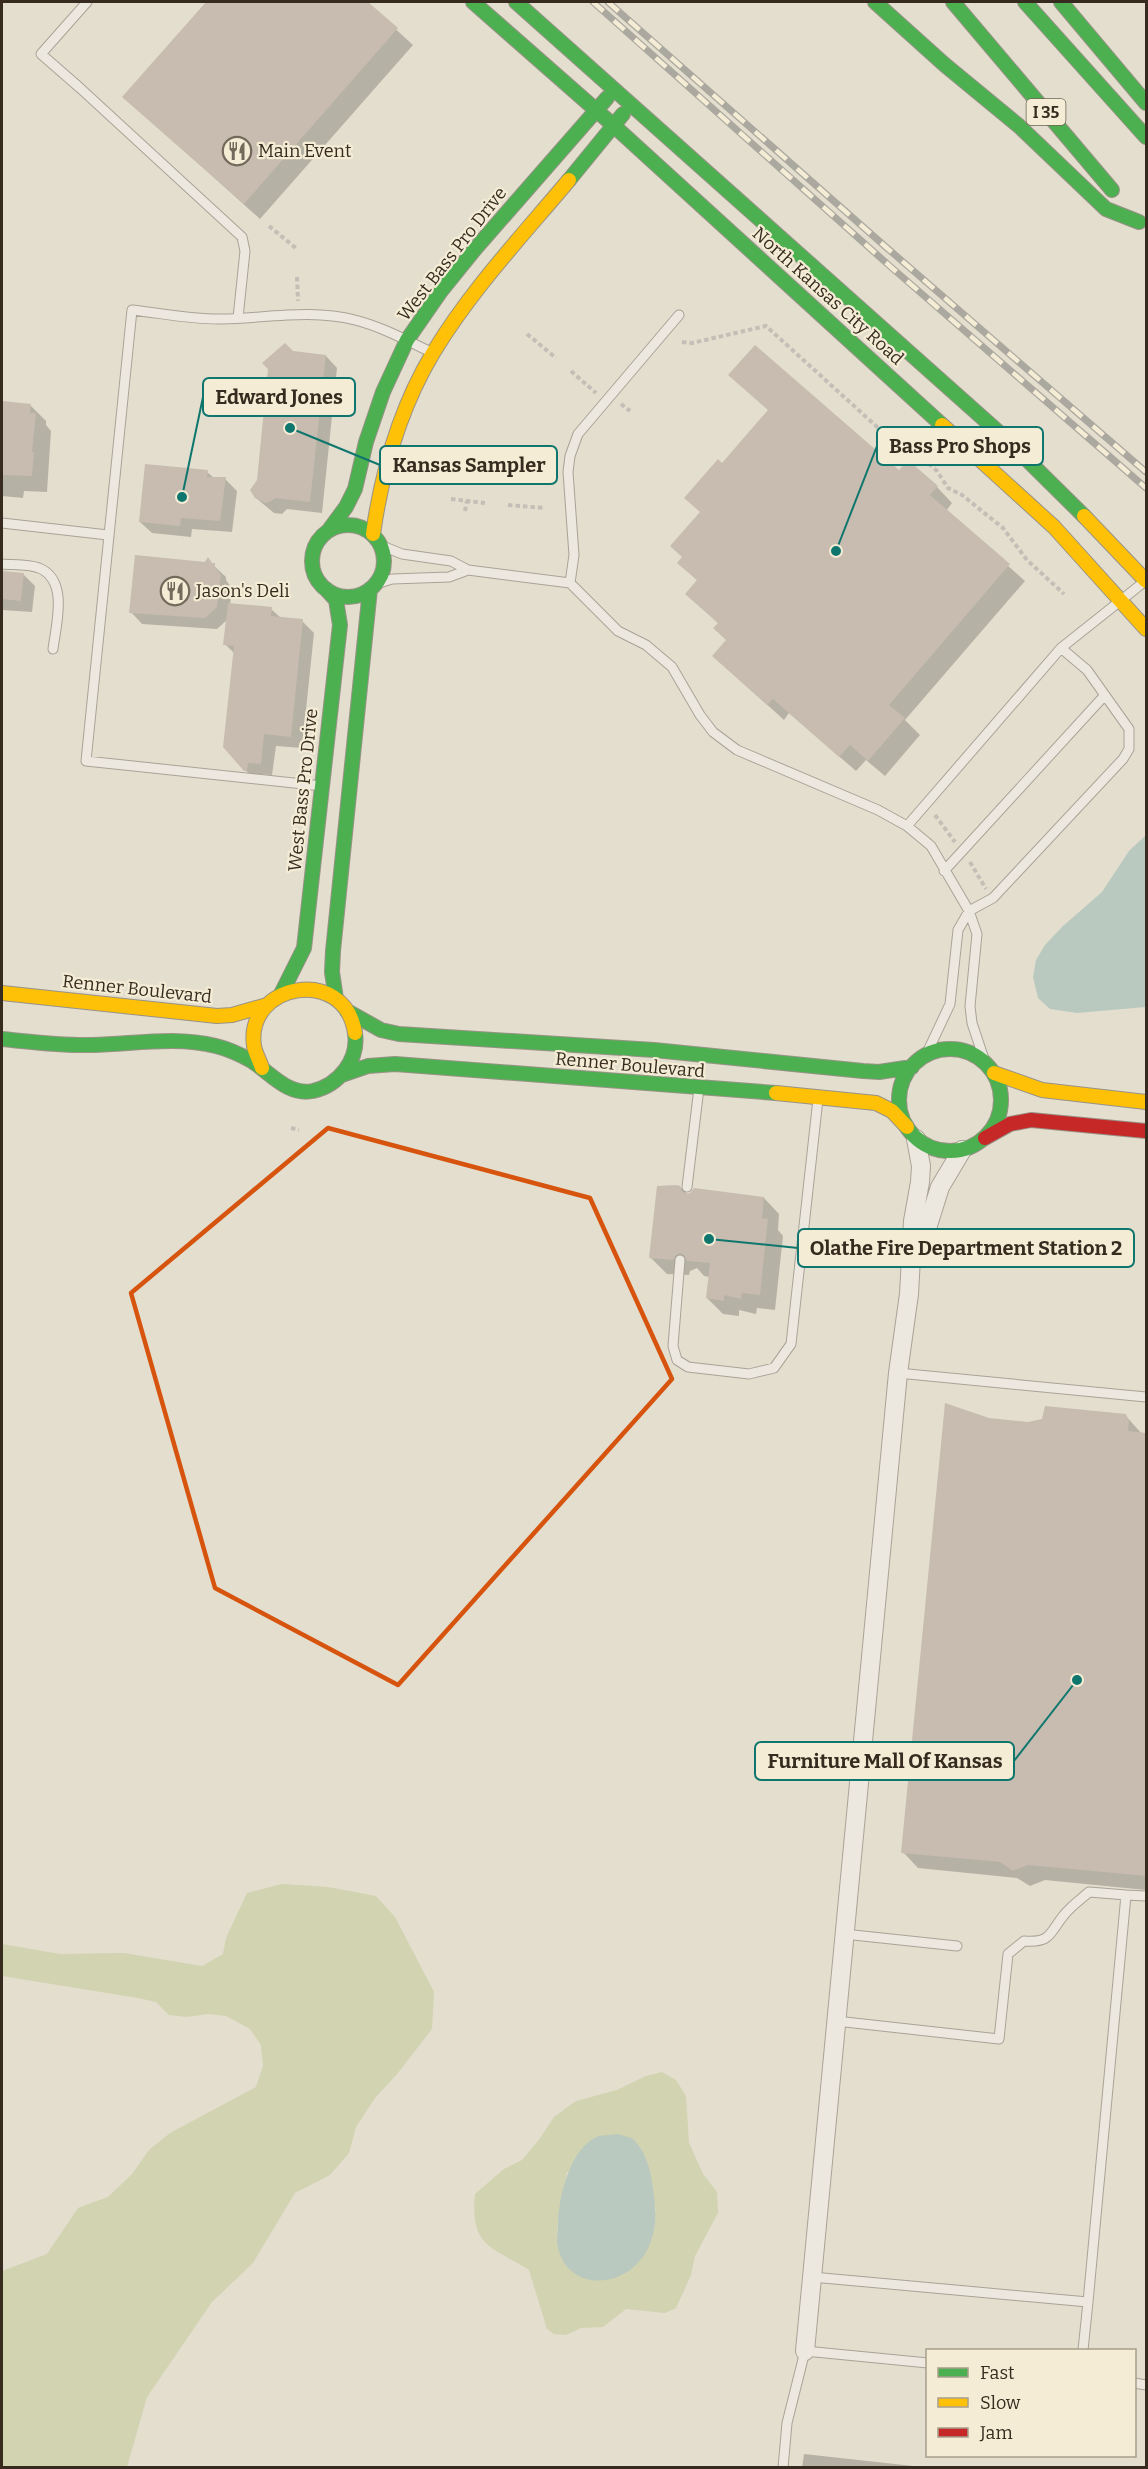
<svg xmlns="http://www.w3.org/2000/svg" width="1148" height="2469" font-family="Bitter,serif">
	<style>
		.green { fill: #d1d3b1; fill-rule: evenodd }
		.water { fill: #b9c9bf }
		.shadow { fill: #0003 }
		.building { fill: #c7bcaf }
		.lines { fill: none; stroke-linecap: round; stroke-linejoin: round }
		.lane-casing { stroke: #a9a397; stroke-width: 11 }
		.street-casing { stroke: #a9a397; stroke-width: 20 }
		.fast-casing { stroke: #989287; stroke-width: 16 }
		.slow-casing { stroke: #989287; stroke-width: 16 }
		.jam-casing { stroke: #989287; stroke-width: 16 }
		.path { stroke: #c4bfb6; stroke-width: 4; stroke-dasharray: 4.5 3; stroke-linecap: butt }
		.lane { stroke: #ece8df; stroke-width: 9 }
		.street { stroke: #ece8df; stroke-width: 18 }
		.fast { stroke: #4caf50; stroke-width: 14 }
		.slow { stroke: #ffc107; stroke-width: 14 }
		.jam { stroke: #c62828; stroke-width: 14 }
		.rail-casing { stroke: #aba89f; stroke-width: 7 }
		.rail { stroke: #f4ecd5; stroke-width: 4.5; stroke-dasharray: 14; stroke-linecap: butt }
		.marked { fill: none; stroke: #d6540e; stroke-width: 4.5; stroke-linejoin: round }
		.labels { text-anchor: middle; stroke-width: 4.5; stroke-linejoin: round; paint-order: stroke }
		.shield { fill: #f4ecd5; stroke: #706556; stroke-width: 1.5 }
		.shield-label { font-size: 16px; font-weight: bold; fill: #372b1f }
		.poi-label { font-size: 18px; fill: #372b1f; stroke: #f4ecd5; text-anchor: start }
		.street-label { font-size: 18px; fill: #372b1f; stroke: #f4ecd5 }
		.leader { fill: none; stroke: #0f766e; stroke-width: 2 }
		.callout-dot { fill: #0f766e; stroke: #f4ecd5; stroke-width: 2 }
		.callout { fill: #f4ecd5; stroke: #0f766e; stroke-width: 2 }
		.callout-label { font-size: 20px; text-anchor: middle; font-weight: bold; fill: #372b1f }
	</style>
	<rect width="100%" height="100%" fill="#e3dece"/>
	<path class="green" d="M282 1884 328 1887 376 1896 395 1917 434 1992 432 2029 397 2074 375 2098 356 2127 349 2153 330 2175 295 2193 253 2263 212 2302 147 2397 127 2467H2V2271L47 2254 78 2208 108 2197 132 2174 149 2150 170 2133 256 2087 263 2066 261 2045 250 2029 226 2016 208 2014 187 2017 169 2015 156 2002 138 1998 2 1976V1944L60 1954 124 1953 202 1966 223 1954 226 1938 247 1893Z
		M662 2072 676 2080 686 2096 689 2143 703 2174 717 2192 718 2213 695 2256 691 2275 676 2308 665 2313 626 2309 603 2327 581 2328 566 2335 554 2334 547 2329 529 2270C491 2246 470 2247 475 2194L504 2169 522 2160 538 2141 554 2117 576 2101 617 2090 646 2076ZM646 2159 656 2211 557 2243 558 2218 567 2172Z"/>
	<path class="water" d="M1146 835V1007L1077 1013 1050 1009 1038 998 1033 977 1036 960 1045 945 1063 926 1102 892 1129 851Z
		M618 2134C623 2136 631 2137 634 2140 645 2151 650 2168 652 2182 655 2201 658 2222 651 2241 634 2291 564 2296 557 2242 557 2236 558 2229 558 2223 559 2196 570 2147 599 2136 605 2135 612 2135 618 2134Z"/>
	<path class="shadow" d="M208 2H366L413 45 260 219 125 97Z
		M294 353 326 356 337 368 322 513 287 509 282 514 274 513 256 498 258 481Z
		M2 402 30 405 46 421V425L51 431 47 492 24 491 23 498 2 496Z
		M722 465 899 472 937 487 952 503 946 511 1025 581 905 720 920 735 885 776 866 760 856 771 789 713 784 720 714 656 727 641 719 624 687 594 698 581 679 563 683 558Z
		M207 472 214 478 225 479 237 491 232 532 192 529 191 537 152 533 140 522Z
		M213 565 226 577V580L232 589 230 605 271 609 281 618 302 621 314 633 302 748 276 746 272 775 260 774 259 782 245 770 235 654 225 644 227 620 217 629 142 624 131 612Z
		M2 572 23 574 35 586 32 612 2 610Z
		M680 1187 688 1195 764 1198 779 1214 778 1230 783 1236 775 1310 757 1308 756 1314 739 1310V1316L723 1314 707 1298 710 1277 704 1276 697 1268 690 1271 689 1275 667 1274 651 1258Z
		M1125 1415 1142 1434H1146V1890L1045 1880 1030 1886 1017 1878 918 1868 903 1852 989 1420 1028 1423Z
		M804 2454 931 2468H802Z"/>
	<path class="building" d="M206 2H368L398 28 244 204 122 97Z
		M285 343 293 351 326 355 310 502 275 498 270 502 265 503 255 498 250 490 257 480 268 369 262 363Z
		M755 345 899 470 908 460 938 486 930 495 1010 564 889 705 905 718 868 761 850 745 839 757 773 699 767 705 712 656 726 640 713 628 718 623 685 594 697 580 677 563 682 557 670 546 700 512 684 498 718 459 722 463 768 410 728 375Z
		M2 401 31 404 30 413H36L32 452H34L32 476 2 475Z
		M145 464 208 470 207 477H226L220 521 181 518 180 526 139 522Z
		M135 555 205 562 208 557 212 563H215V567L221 575 217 607 205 618 129 613Z
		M2 571 24 573 21 601 2 599Z
		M228 603 272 607 271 616 303 619 291 737 264 734 261 764 248 763 247 771H244L223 747 234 646 223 645Z
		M677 1185 680 1186 681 1190 686 1194 690 1193 694 1188 764 1197 762 1218 768 1219 760 1295 742 1293 741 1299 724 1295V1301L706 1298 710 1263 687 1261 684 1255 680 1253 675 1256 673 1260 649 1258 657 1186Z
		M945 1403 989 1418 1028 1422 1042 1419 1045 1406 1126 1414 1129 1421 1128 1431 1146 1433V1876L1028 1865 1013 1871 1000 1862 901 1853Z"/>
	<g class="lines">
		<g class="lane-casing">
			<path id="lane" d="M87 2 41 54 80 88 242 237 245 251 238 318
				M2 523 108 535
				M380 545 402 554 451 561 468 570 570 583 618 631 646 645 672 667 700 715 713 732 737 750 878 810 907 826 931 846 969 911 977 934 970 1006 972 1023 985 1062
				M2 564C13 565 28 564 39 568 69 580 56 625 53 649
				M570 583 574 555 568 472 570 456 578 434 679 315
				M376 584 392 579 449 577 468 570
				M322 786 86 761 132 310C161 313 193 320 223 319 266 318 312 309 355 320 382 327 406 340 431 352
				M907 826 1061 648 1144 582
				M944 871 1105 695
				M926 1055 950 1004 958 930 969 911 993 898 1123 759 1129 749V729L1087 670 1061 648
				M687 1187 699 1088
				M680 1260 673 1346 677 1360 688 1367 749 1374 774 1368 791 1344 818 1099
				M898 1373 1146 1397
				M1126 1895 1146 1896
				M844 1934 957 1946
				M812 2277 1088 2302 1126 1895 1089 1892C1081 1899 1071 1906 1064 1915 1049 1933 1052 1943 1024 1941L1008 1954 999 2039 836 2021
				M1083 2350 1088 2302
				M1134 2383 1146 2385
				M783 2468 787 2423 805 2351 928 2363"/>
		</g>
		<g class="street-casing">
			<path id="street" d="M918 1257 940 1187 962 1150
				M805 2351 898 1373 909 1294 913 1221 920 1182 921 1166 916 1139"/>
		</g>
		<g class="fast-casing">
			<path id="fast" d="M473 2 613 125 942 425
				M516 2 1004 437 1084 516
				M875 2 945 65 1019 126 1106 209 1139 222
				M953 2 1112 190
				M1025 2 1146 137
				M1061 2 1146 103
				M569 180 623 114
				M312 561a36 36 0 1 1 72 0a36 36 0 1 1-72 0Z
				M329 530 346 507 355 489 366 442 383 392 407 340 441 291 475 249 607 98
				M281 994 304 948 340 625 336 600 326 589
				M336 999 332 972 333 951 370 589
				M347 1011 381 1030 399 1034 654 1050 863 1071 879 1072 912 1067
				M2 1039C32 1042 63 1046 93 1045 135 1044 175 1036 216 1046 228 1049 239 1054 250 1060 270 1072 287 1096 313 1091 339 1085 359 1060 355 1033
				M899 1100a51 51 0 1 1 102 0a51 51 0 1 1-102 0Z
				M342 1075 368 1066 395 1064 776 1093"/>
		</g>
		<g class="slow-casing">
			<path id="slow" d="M942 425 1054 527 1146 629
				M1084 516 1146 581
				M373 534C382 471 400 408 433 353 471 290 522 236 569 180
				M2 993 217 1016 232 1015 267 1005
				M262 1068C260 1061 255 1053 254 1046 245 983 345 965 355 1033
				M994 1073 1042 1090 1146 1102
				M776 1093 876 1103 892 1111 907 1127"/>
		</g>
		<g class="jam-casing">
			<path id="jam" d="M985 1138 1010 1124 1031 1120 1146 1131"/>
		</g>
		<path class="path" d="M269 226 297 249
			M297 277 298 301
			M527 334 556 358
			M682 342 692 343 766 326 897 445 920 456 937 471 948 488 962 495 1003 528 1027 560 1064 594
			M571 371 596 393
			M621 404 630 411
			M451 499 485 503
			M508 505 544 508
			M465 511 467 501
			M935 815 955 842
			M970 862 986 889
			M291 1128 299 1130"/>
		<use href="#lane" class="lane"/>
		<use href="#street" class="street"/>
		<use href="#fast" class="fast"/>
		<use href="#slow" class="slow"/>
		<use href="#jam" class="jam"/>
		<g class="rail-casing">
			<path id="rail" d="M593 2 892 268 1146 488
				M608 2 887 248 1146 472"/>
		</g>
		<use href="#rail" class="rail"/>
	</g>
	<path class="marked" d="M328 1128 590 1198 672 1379 398 1685 215 1588 131 1293Z"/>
	<defs>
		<g id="restaurant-ring" transform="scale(1.5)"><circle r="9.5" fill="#f4ecd5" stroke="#736a5c" stroke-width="1.5"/><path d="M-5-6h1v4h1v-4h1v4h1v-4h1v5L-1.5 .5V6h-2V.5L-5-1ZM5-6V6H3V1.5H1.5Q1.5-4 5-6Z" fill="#736a5c"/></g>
	</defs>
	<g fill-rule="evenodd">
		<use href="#restaurant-ring" x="237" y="151"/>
		<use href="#restaurant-ring" x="175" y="591"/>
	</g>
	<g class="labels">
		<rect class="shield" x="1026.5" y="99" width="39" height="26" rx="4.5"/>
		<g class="shield-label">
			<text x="1046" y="118">I 35</text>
		</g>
		<g class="poi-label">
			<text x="258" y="157">Main Event</text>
			<text x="196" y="597">Jason's Deli</text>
		</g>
		<g class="street-label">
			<text transform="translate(452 254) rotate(-52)" y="6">West Bass Pro Drive</text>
			<text transform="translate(828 296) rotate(42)" y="6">North Kansas City Road</text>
			<text transform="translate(303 790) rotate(-84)" y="6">West Bass Pro Drive</text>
			<text transform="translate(137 989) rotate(6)" y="6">Renner Boulevard</text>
			<text transform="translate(630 1065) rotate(5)" y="6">Renner Boulevard</text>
		</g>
	</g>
	<path class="leader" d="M182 497L203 397M836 551L877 446M290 428L380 465M709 1239L798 1248M1077 1680L1014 1761"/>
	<g class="callout-dot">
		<circle cx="182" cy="497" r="6"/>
		<circle cx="836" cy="551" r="6"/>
		<circle cx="290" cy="428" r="6"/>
		<circle cx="709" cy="1239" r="6"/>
		<circle cx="1077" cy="1680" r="6"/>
	</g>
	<g class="callout">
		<rect x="203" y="378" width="152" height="38" rx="6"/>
		<rect x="877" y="427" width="166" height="38" rx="6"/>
		<rect x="380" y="446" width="177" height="38" rx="6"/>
		<rect x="798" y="1229" width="336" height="38" rx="6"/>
		<rect x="755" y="1742" width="259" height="38" rx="6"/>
	</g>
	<g class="callout-label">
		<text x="279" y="404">Edward Jones</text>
		<text x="960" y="453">Bass Pro Shops</text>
		<text x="469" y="472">Kansas Sampler</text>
		<text x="966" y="1255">Olathe Fire Department Station 2</text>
		<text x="885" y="1768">Furniture Mall Of Kansas</text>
	</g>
	<rect width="1148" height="2469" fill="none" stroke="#372b1f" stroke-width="6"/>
	<rect x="926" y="2349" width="210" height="108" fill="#f4ecd5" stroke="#a89f8c" stroke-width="1.5"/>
	<rect x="938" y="2368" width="30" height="9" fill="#4caf50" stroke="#a89f8c" stroke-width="1.5"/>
	<text x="980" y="2379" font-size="18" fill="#372b1f">Fast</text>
	<rect x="938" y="2398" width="30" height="9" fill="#ffc107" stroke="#a89f8c" stroke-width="1.5"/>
	<text x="980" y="2409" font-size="18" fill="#372b1f">Slow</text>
	<rect x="938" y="2428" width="30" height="9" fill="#c62828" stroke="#a89f8c" stroke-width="1.5"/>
	<text x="980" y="2439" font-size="18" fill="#372b1f">Jam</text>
</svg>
